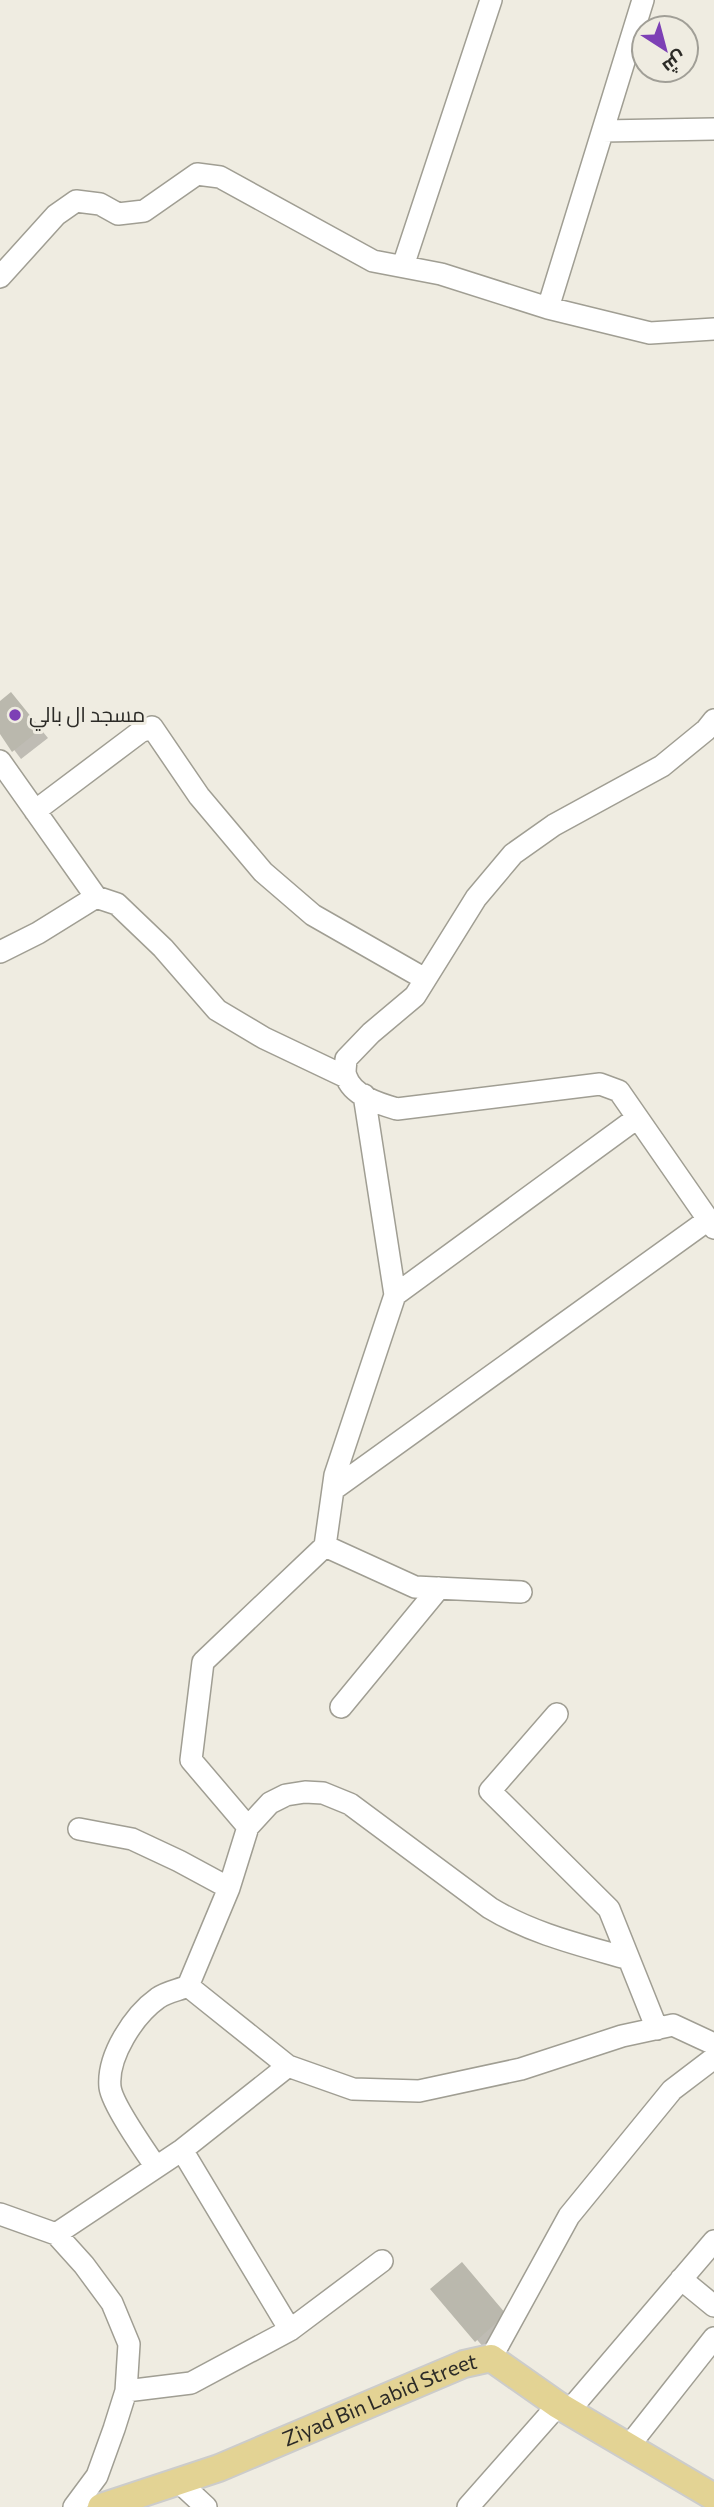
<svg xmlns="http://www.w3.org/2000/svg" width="714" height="2507" font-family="Commissioner,Cairo,sans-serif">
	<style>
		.shadow { fill: #0003 }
		.building { fill: #bab8ad }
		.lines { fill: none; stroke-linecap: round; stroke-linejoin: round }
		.minor-casing { stroke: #a09e93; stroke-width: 24 }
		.major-casing { stroke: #cccccb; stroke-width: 30 }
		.minor { stroke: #fff; stroke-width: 21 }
		.major { stroke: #e3d394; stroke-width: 26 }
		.poi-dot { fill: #7d40b5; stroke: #efece1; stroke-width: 2.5 }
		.labels { text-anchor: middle; stroke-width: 6; stroke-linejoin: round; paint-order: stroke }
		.poi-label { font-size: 21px; fill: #2c2b27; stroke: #efece1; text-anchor: start }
		.street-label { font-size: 21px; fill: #2c2b27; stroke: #efece1 }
	</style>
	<rect width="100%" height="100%" fill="#efece1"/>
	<path class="shadow" d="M0 703H19L48 738 21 759 0 731Z
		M433 2289 513 2323 485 2349Z"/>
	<path class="building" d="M11 692 41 729 12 752 0 734V701Z
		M462 2262 506 2314 475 2342 430 2289Z"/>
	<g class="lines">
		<g class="minor-casing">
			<path id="minor" d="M603 131 714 129
				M403 266 491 0
				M0 277 56 215 76 201 100 204 118 214 144 211 197 174 220 177 373 261 441 274 548 308 650 333 714 329
				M548 308 643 0
				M714 720 706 730 662 766 554 825 513 854 476 898 415 996 371 1033 346 1059C346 1064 344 1072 346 1076 352 1096 380 1104 397 1109L600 1084 619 1091 714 1228
				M0 761 96 897
				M35 811 140 732 152 727 199 796 263 872 313 915 425 979
				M0 952 38 933 96 897 117 904 163 948 217 1010 264 1038 346 1077
				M395 1295 637 1118
				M334 1489 708 1220
				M325 1546 415 1587 521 1592
				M341 1707 439 1588
				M557 1714 490 1791 609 1909 657 2029
				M248 1827 270 1803 286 1795 305 1792 323 1793 350 1804 490 1908C533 1934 581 1945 629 1959
				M79 1829 132 1839 179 1861 229 1888
				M188 1986 288 2066 353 2089 419 2091 521 2069 622 2036 673 2025 714 2044
				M182 2150 290 2330
				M156 2167C145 2151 112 2104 110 2087 107 2056 134 2015 158 1998 166 1992 179 1990 188 1986L229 1888 248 1827 191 1760 203 1662 325 1546 335 1475 395 1295 364 1095
				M0 2214 56 2234 84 2265 112 2303 129 2344 126 2391 114 2429 97 2476 74 2507
				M56 2234 182 2150 288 2066
				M681 2279 714 2306
				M491 2358 569 2216 672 2090 714 2058
				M126 2391 191 2383 290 2330 382 2261
				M568 2412 714 2241
				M628 2447 714 2338
				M179 2482 206 2507
				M468 2507 558 2405"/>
		</g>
		<g class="major-casing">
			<g id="major">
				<path id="s1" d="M101 2507 219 2468 464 2364 491 2358 558 2405 714 2497"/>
			</g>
		</g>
		<use href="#minor" class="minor"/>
		<use href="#major" class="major"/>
	</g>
	<circle class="poi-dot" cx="15" cy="715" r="7"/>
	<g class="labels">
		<g class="poi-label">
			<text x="29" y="722">مسجد ال بالي</text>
		</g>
		<g class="street-label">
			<text dy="7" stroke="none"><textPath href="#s1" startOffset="299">Ziyad Bin Labid Street</textPath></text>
		</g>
	</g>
	<g transform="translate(665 49) rotate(144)"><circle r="33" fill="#efece1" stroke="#a19f97" stroke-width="2"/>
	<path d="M0-5L12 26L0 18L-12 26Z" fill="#7d40b5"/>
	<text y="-10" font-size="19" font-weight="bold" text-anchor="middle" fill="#2c2b27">ش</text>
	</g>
</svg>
